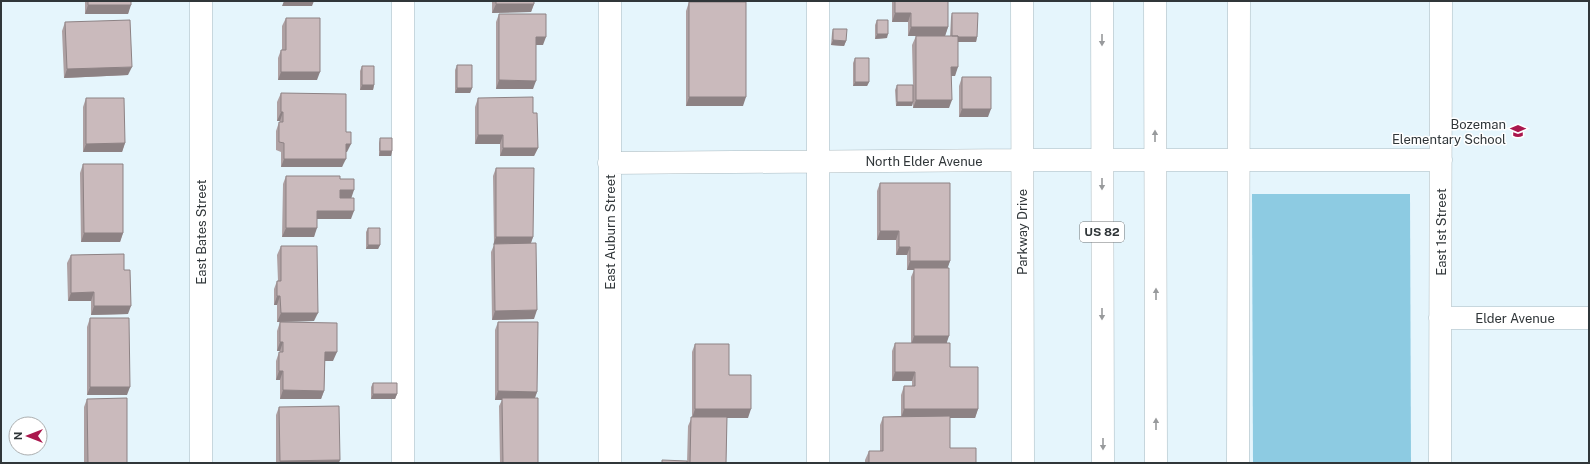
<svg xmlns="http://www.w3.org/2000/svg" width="1590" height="464" font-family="'Public Sans',sans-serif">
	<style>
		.green { fill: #8dcbe2 }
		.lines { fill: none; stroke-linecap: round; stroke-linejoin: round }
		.minor-casing { stroke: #a9b9bf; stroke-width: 23 }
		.highway-casing { stroke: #a9b9bf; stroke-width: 23 }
		.minor { stroke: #fff; stroke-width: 22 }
		.highway { stroke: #fff; stroke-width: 22 }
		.wall { fill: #aea0a2 }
		.shaded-wall { fill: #8d8284 }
		.building { fill: #cababc; stroke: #8d8284 }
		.oneway { fill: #989a9c }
		.labels { text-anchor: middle; stroke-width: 3; stroke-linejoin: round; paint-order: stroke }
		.shield { fill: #fff; stroke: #6e7274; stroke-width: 1 }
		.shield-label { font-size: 12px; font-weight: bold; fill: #303639 }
		.poi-label { font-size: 13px; fill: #303639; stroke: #fff; text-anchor: end }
		.street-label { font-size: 13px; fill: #303639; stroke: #fff }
	</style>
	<rect width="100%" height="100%" fill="#e5f5fc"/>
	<path class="green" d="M1252 194H1410L1411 463H1253Z"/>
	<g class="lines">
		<g class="minor-casing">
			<path id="minor" d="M403 1V463
				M1022 1 1023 463
				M609 163 1022 160H1441
				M1440 318H1589
				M201 463V1
				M610 463V1
				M818 463V1
				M1238 463 1239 1
				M1440 463 1441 1"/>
		</g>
		<g class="highway-casing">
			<path id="highway" d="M1102 1 1103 463
				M1155 1 1156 463"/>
		</g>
		<use href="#minor" class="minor"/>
		<use href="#highway" class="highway"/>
	</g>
	<path class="wall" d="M85 1H131L128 14H85Z
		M492 1H534V4L531 12 492 13Z
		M892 1H948V27L945 36H908V22H892Z
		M689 2 743 106H686V11Z
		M952 13 977 37 976 42H958L955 76H951L949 108H913V99V102L912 106H896L895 90 897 85H913L912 45 916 36H950L951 17Z
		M499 14 543 45H536L533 89H496V22Z
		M286 18 317 80H278V58L281 50H282V26Z
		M877 20 887 38 875 39V25Z
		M65 22 128 75 64 78 62 31Z
		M833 29 846 41 844 46 831 45 832 33Z
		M855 58 869 82 867 86H853V63Z
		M457 65 472 88 470 93H455V70Z
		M362 66 374 85 373 90H360V71Z
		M962 77 988 117H959V86Z
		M281 93 346 132 347 152H346L342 167H281V152L276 150V131L279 122H280V121H277V102Z
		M86 98 125 143 122 152H83V107Z
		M478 98 533 113 538 148 534 156H500V144H475V107Z
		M380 138 392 151 391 156H379V143Z
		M83 164 123 233 120 242H81L80 173Z
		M496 168 533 237 531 243 534 319 492 320 491 252 494 245 493 176Z
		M286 176 340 179 351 198V219H317L314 237H282L283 184Z
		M880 183 950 261 947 268V343L950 367 978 409 975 418H950V448L976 463H865V460L869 451H880V425L883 417 901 416V395L904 386H912V381H892V351L895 343H911V277L914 270H907V255H896V240H877V191Z
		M368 228 380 245 378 249H366V232Z
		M281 246 314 321 277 322V305H274V289L277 281H278L277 255Z
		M71 255 124 270 128 314 91 315V301H68L67 263Z
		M90 318 127 395H87V327Z
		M280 322 333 361H325L324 391 321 399H280V380H276V361L279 352H280V351H277V331Z
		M498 322 537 392 535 398 538 463H500L499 406 502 400H495V330Z
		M695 344 729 375 748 418H727L726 463H687L688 426 692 417V352Z
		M373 383 397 394 395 399H371V387Z
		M87 399 127 463H84V407Z
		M279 407 339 463H276V415Z"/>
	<path class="shaded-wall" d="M284 1H314L312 6H282Z
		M496 4H534L531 12 492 13Z
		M88 5H131L128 14H85Z
		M895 13H911L908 22H892Z
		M911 27H948L945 36H908Z
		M877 34H888L887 38 875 39Z
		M536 37H546L543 45H533Z
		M952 37H977L976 42H950Z
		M833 40 846 41 844 46 831 45Z
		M132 67 128 75 64 78 67 69Z
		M951 67H958L955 76H948Z
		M281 72H320L317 80H278Z
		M499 80 536 81 533 89H496Z
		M855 82H869L867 86H853Z
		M362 85H374L373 90H360Z
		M457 88H472L470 93H455Z
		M689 97H746L743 106H686Z
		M916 100H952L949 108H913Z
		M897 102H913L912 106H896Z
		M962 109H991L988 117H959Z
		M281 112H283L280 121H277Z
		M478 135H503L500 144H475Z
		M125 143 122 152H83L86 144Z
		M346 144H351L347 152H342Z
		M503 148H538L534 156H500Z
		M380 151H392L391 156H379Z
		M284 159H346L342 167H281Z
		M340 190H354L351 199 337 198Z
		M317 211H354L351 219H314Z
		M286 228H317L314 237H282Z
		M880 231H899L896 240H877Z
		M84 233H123L120 242H81Z
		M496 237H533L530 245 494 244 493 245Z
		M368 245H380L378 249H366Z
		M899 247H910L907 255H896Z
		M910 261H950L947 270 914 268V270H907Z
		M94 292 91 301H68L71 293Z
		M277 296H280L277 305H274Z
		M94 306H131L128 314 91 315Z
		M537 310 534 319 492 320 495 311Z
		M281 313H318L314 321 277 322Z
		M914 336H949L946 345H911Z
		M280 342H283L280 351H277Z
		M325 352H337L333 361H322Z
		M279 371H283L280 380H276Z
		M895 372H915L912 381H892Z
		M90 387H130L127 395H87Z
		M283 390 324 391 321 399H280Z
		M498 391 537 392 534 400 502 398V400H495Z
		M373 394H397L395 399H371Z
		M695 409H751L748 418H692Z
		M904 409H978L975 418H901Z
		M340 460 339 463H279L280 461Z"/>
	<path class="building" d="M88 1H131V5H88Z
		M496 1H534V4H496Z
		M895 1H948V27H911V13H895Z
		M689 2H746V97H689Z
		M952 13H978L977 37H958V36H952Z
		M499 14H546V37H536V81L499 80Z
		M286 18H320V72H281V50H286Z
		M130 20 132 67 67 69 65 22Z
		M877 20H888V34H877Z
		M833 29H847L846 41 833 40Z
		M916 36H958V67H951L952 100H916Z
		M855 58H869V82H855Z
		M457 65H472V88H457Z
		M362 66H374V85H362Z
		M962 77H991V109H962Z
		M897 85H913V102H897Z
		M281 93 346 94V132H351V144H346V159H284V143L279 142V122H283V112H281Z
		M533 97V113H537L538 148H503V135H478V98Z
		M86 98H124L125 143 86 144Z
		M380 138H392V151H380Z
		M83 164H123V233H84Z
		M496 168H534L533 237H496Z
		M286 176H340V179H354V190H340V198H354V211H317V228H286Z
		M880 183H950V261H910V247H899V231H880Z
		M368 228H380V245H368Z
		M536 243 537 310 495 311 494 244Z
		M281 246H317L318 313H281L280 296H277V281H281Z
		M124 254V270H130L131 306H94V292L71 293V255Z
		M914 268H949V336H914Z
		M90 318H129L130 387H90Z
		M280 322 337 323V352H325L324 391 283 390V371H279V352H283V342H280Z
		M498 322H538L537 392 498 391Z
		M895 343H950V367H978V409H904V386H915V372H895Z
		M695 344H729V375H751V409H695Z
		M373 383H397V394H373Z
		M127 398V463H88L87 399Z
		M502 398H538V463H503Z
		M339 406 340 460 280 461 279 407Z
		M950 416V448H976V463H869V451H883V417Z
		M691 417H727L726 463H690Z
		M662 460 687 461V463H662Z"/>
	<defs><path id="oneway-solid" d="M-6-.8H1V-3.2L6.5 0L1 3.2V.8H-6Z"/></defs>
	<g class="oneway">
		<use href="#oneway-solid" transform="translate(1102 40) rotate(90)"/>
		<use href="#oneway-solid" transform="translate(1155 136) rotate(-90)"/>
		<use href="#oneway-solid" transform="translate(1102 184) rotate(90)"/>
		<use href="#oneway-solid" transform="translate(1156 294) rotate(-90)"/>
		<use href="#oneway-solid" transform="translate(1102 314) rotate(90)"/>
		<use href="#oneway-solid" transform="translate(1156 424) rotate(-90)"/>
		<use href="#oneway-solid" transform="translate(1103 444) rotate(90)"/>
	</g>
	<defs>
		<g id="school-bare" transform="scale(1.2)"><path d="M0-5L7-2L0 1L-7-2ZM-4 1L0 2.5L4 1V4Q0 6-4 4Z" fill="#aa174d" stroke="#fff" stroke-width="2.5" paint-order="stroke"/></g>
	</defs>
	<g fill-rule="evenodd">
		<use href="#school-bare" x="1518" y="131"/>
	</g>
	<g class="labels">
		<rect class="shield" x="1080" y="222" width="44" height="20" rx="3"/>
		<g class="shield-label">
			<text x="1102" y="236">US 82</text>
		</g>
		<g class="poi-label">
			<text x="1506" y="129">Bozeman<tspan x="1506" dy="15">Elementary School</tspan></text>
		</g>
		<g class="street-label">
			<text x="924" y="166">North Elder Avenue</text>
			<text transform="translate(201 232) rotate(-90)" y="5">East Bates Street</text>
			<text transform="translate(610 232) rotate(-90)" y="5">East Auburn Street</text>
			<text transform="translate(1022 232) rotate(-90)" y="5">Parkway Drive</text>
			<text transform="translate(1441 232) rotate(-90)" y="5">East 1st Street</text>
			<text x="1515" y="323">Elder Avenue</text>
		</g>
	</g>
	<rect width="1590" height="464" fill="none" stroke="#303639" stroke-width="4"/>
	<g transform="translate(28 436) rotate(270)"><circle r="19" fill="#ffffff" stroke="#acafb0"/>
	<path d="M0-3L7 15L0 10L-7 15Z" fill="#aa174d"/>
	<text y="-6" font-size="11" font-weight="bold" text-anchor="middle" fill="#303639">N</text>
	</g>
</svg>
